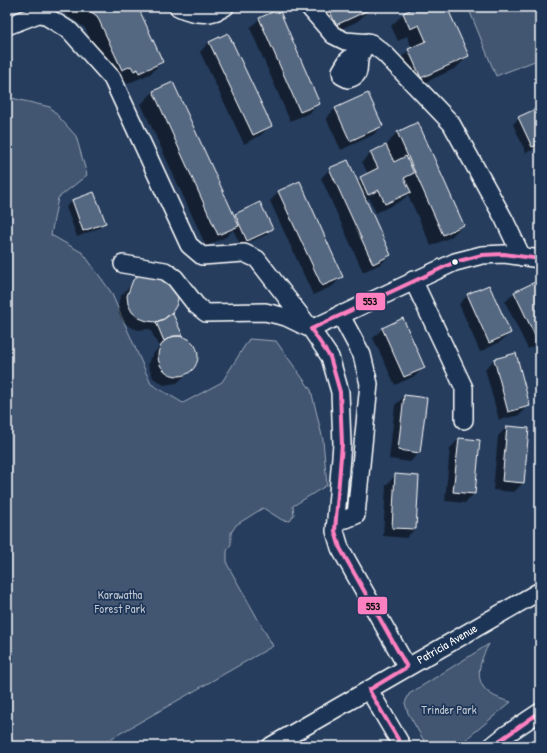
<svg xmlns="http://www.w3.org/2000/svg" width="547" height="753" font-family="'Patrick Hand',sans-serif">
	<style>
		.green { fill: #425672; stroke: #a0aab8 }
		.shadow { fill: #0007 }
		.building { fill: #556781; stroke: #fff }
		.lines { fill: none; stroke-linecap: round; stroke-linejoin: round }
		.minor-casing { stroke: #fff; stroke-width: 20 }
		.minor { stroke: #1d3557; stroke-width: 17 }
		.bus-1-casing { stroke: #1d3557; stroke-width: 7 }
		.bus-1 { stroke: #ff80c0; stroke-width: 4 }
		.bus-dot { fill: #fff; stroke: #1d3557; stroke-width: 1.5 }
		.labels { text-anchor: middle; stroke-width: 3.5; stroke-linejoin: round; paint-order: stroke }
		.park-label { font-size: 12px; fill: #bdc4ce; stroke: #1d3557 }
		.street-label { font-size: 12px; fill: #fff; stroke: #1d3557 }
		.line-badge { stroke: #1d3557; stroke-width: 1.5 }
		.pale-badge-label { font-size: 11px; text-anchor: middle; font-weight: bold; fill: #111 }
	</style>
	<rect width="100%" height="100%" fill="#263d5e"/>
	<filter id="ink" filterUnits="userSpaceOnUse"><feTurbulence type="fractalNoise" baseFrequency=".025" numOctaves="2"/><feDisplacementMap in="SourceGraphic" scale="8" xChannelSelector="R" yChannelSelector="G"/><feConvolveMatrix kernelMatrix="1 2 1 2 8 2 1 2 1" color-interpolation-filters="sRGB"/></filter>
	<g filter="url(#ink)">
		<path class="green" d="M468 7H540V59L496 76Z
			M7 97 50 107 76 136 87 175 58 198 51 235 83 253 111 292 151 384 183 403 222 382 249 339 276 341 311 390 323 440 327 485 293 506 294 515 290 521 282 520 263 508 236 525 231 533V544L227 551V564L273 646 98 746H7Z
			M489 644C472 674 476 694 511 702L458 746H427L408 713 405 703 409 694Z"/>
		<path class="shadow" d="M55 7H137L162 62 150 74 127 84 126 81 122 82 110 81 85 28Z
			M163 7H183L167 10Z
			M310 7H369L370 9 358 21 324 37Z
			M419 7H446L468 56 456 68 409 90 396 62 412 48 407 36 398 41 391 26 403 14Z
			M259 19 319 103 310 113 290 121 250 28Z
			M227 34 270 126 261 135 244 144 200 52 209 42Z
			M173 83 234 216 260 204 272 229 266 235 241 246 233 230 226 237 206 246 141 104 153 92Z
			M540 108V146L526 153 513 124 519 118Z
			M335 109 382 126 373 135 341 150 326 118Z
			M417 123 463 225 451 237 431 246 408 195 401 201 376 213 369 198 365 200 390 255 381 264 363 272 321 178 330 169 357 182 368 174 362 162 371 153 386 146 397 132Z
			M540 164V183L534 170Z
			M279 191 342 276 333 286 313 295 270 201Z
			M94 193 105 222 99 228 77 237 66 207 72 201Z
			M134 281 168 318 172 314 181 337 191 341 197 352V358L192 369 177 383 164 385 153 378 148 365 150 358 159 347 150 329 138 330 130 327 123 321 119 314 118 305 120 297Z
			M534 283 540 295V343L528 349 505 302 514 293Z
			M468 295 510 333 500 342 480 352 459 304Z
			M403 320 424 367 415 376 395 385 373 338 382 329Z
			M494 360 529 405 520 415 499 420 485 369Z
			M405 396 419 453 410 462 389 459 395 405Z
			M507 427 523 483 514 492 493 490 498 436Z
			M459 439 474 494 465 503 445 501 450 448Z
			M396 475 415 529 406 538 383 536 386 485Z"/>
		<path class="building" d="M84 7H138L163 62 139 73 138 69 134 71 131 66 122 70 97 16Z
			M328 7H370L371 9 336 25Z
			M417 7H447L469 56 421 78 408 49 426 41 419 25 410 29 403 13Z
			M279 9 320 104 300 112 259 18Z
			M228 33 272 126 253 135 209 42Z
			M173 82 239 226 218 235 153 91Z
			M368 93 383 126 350 141 335 108Z
			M540 107V144L532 147 518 117Z
			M418 122 464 225 443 235 397 132Z
			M386 145 394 162 406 156 414 173 404 178 411 192 385 204 379 190 368 195 360 177 378 168 370 152Z
			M348 160 391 255 373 264 329 168Z
			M300 181 343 277 322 286 278 191Z
			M94 192 106 223 83 231 72 200Z
			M260 202 273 229 247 241 235 214Z
			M154 271 177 291 178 299 176 306 171 314 164 319 156 322 147 321 139 318 132 312 128 304 127 296 133 280 139 275Z
			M535 282 540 292V339L537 340 514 292Z
			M489 285 511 333 489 343 467 294Z
			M172 312 183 336H173L164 341 156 322 164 319Z
			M403 318 425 368 404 377 382 328Z
			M158 356a20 20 0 1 1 40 0a20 20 0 1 1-40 0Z
			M516 353 530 406 508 412 494 359Z
			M404 395 427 398 420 453 398 450Z
			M507 426 529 428 524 483 502 481Z
			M459 438 480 440 475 494 453 492Z
			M395 474 419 476 416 529 392 528Z"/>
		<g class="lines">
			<g class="minor-casing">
				<path id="minor" d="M178 7C193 14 210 17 225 7
					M309 7 333 35 345 41 371 43 385 54 451 123 504 219 522 257
					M7 26 41 13 70 31 112 78 189 245 202 256 244 253 257 259 311 329 286 317 265 312 206 313 196 305 175 278 165 271 123 264
					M368 42C365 47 362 51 360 56 356 68 363 75 348 79L342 76 341 71 347 61Z
					M413 280 464 388V420
					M336 520 346 519 356 515 369 384 362 355 340 314
					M407 667 340 548 335 531 342 444 340 392 330 357 311 329 455 262 482 255 504 254 540 259
					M369 690 402 746
					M271 746 540 591
					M492 746 507 734 540 712"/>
			</g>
			<use href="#minor" class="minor"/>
			<g class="bus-1-casing">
				<path id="bus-1" d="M402 746 369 690 407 667 340 548 335 531 342 444 340 392 330 357 311 329 455 262 482 255 504 254 540 259
					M492 746 540 712"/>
			</g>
			<use href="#bus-1" class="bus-1"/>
		</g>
	</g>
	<circle class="bus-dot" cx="455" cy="262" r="3.5"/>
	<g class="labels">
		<g class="park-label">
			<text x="120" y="599">Karawatha<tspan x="120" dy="14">Forest Park</tspan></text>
			<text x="449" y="714">Trinder Park</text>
		</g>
		<g class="street-label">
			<text transform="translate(447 644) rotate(-30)" y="4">Patricia Avenue</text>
		</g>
	</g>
	<g class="line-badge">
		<rect x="355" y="292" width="31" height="19" rx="4" fill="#ff80c0"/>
		<rect x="357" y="596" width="31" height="19" rx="4" fill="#ff80c0"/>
	</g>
	<g class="pale-badge-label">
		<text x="370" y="305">553</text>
		<text x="373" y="610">553</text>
	</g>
	<rect width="547" height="753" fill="none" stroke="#1d3557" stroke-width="24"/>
	<rect x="12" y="12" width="523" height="729" fill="none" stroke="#fff" stroke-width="1.5" filter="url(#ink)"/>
</svg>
